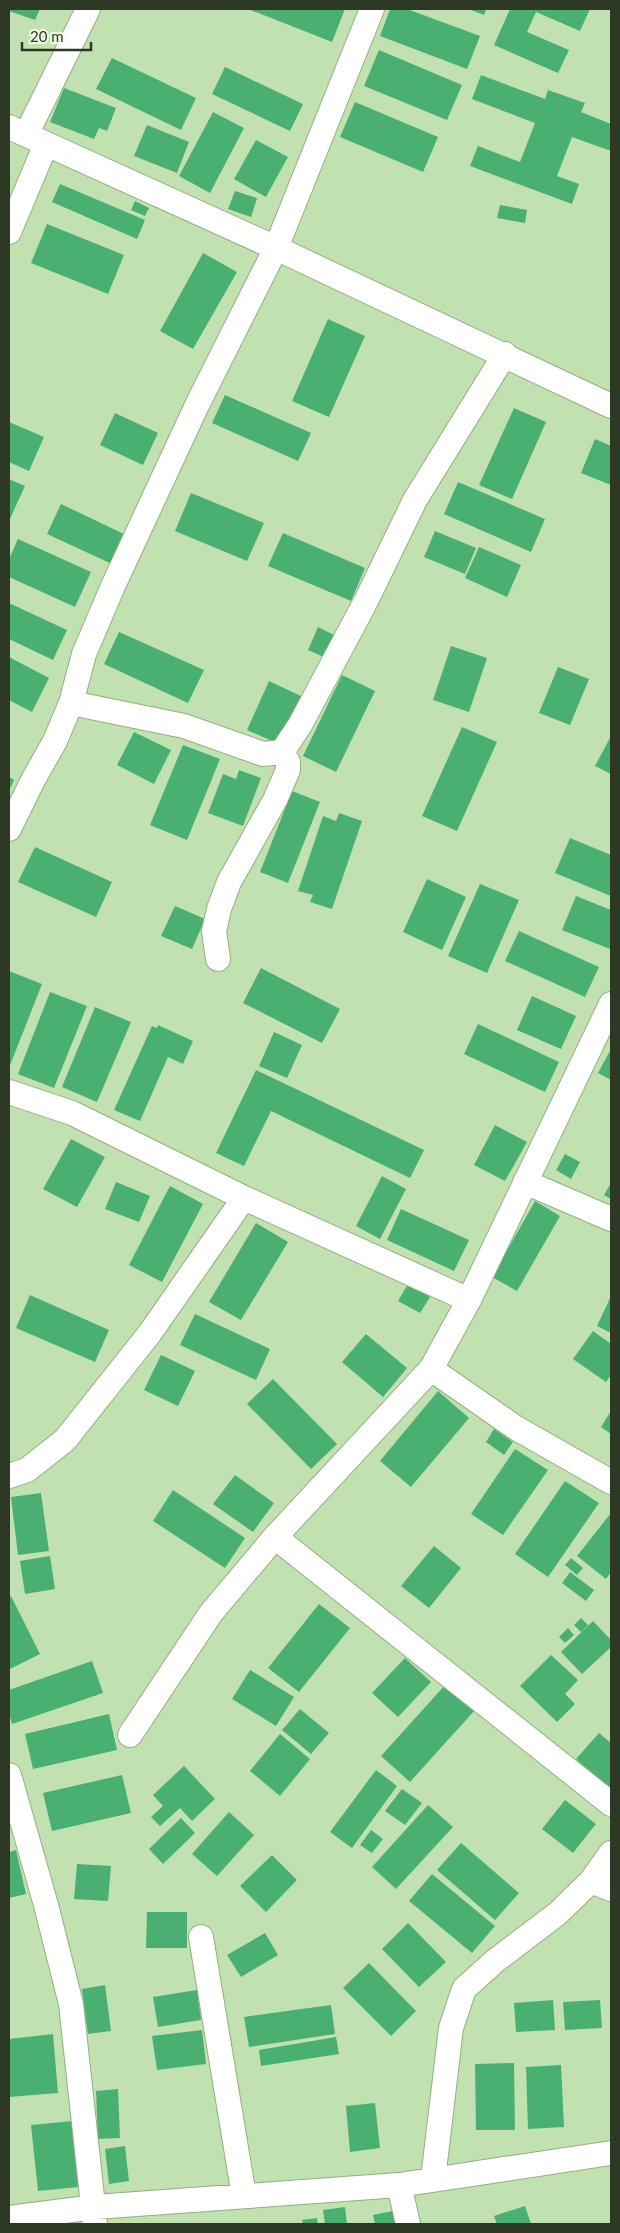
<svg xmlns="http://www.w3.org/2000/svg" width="620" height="2233" font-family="Lato,sans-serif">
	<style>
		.building { fill: #49b072 }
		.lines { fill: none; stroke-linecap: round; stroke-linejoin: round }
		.street-casing { stroke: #92af80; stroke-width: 26 }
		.street { stroke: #fff; stroke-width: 24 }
	</style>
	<rect width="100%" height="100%" fill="#c2e1b0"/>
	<path class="building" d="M9 9H40L35 20 9 11Z
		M248 9H345L332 42Z
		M390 9H407L480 36 467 69 380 36Z
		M468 9H486L484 15Z
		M510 9H590L580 31 536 12 527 32 569 50 558 73 494 45Z
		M379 50 462 85 447 120 364 86Z
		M112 58 196 98 181 130 96 89Z
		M225 67 303 104 290 131 212 94Z
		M481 75 545 99 548 90 585 103 581 112 611 124V151L572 137 557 176 579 184 572 204 470 166 478 146 520 162 535 123 472 99Z
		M64 88 116 108 107 131 99 128 94 139 50 122Z
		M355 102 438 137 423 172 340 137Z
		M213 112 244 128 210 193 179 176Z
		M147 125 189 142 177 173 134 156Z
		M256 140 288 157 266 197 234 179Z
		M60 184 145 220 137 239 52 202Z
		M235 191 257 198 251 217 228 209Z
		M135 201 149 208 145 216 131 210Z
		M500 205 527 210 525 223 497 218Z
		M47 224 124 255 108 294 31 263Z
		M203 253 237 272 193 349 160 331Z
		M328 319 365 336 329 417 292 401Z
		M225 395 311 433 298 461 212 423Z
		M514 408 546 422 512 499 479 485Z
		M115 413 158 433 143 465 100 445Z
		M9 422 44 437 29 471 9 462Z
		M595 439 611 446V485L581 473Z
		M9 479 25 486 9 521Z
		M458 482 545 519 531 552 444 514Z
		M191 493 264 523 247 561 175 531Z
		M61 504 126 535 112 564 47 534Z
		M435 531 476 548 465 574 424 557Z
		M283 533 365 568 351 601 268 566Z
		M18 539 91 572 75 607 9 577V559Z
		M479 547 521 565 507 597 465 578Z
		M9 603 67 630 53 660 9 639Z
		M318 627 336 636 326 658 308 650Z
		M119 632 204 670 188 703 104 664Z
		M451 646 487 658 469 712 433 700Z
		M9 657 49 678 32 712 9 700Z
		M558 667 589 679 570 725 539 713Z
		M342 675 375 691 336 772 303 756Z
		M269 681 301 696 279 744 247 730Z
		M462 727 497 742 457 831 422 816Z
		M134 732 171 750 154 784 117 765Z
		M611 736V774L595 766Z
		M183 745 220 759 187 840 150 825Z
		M239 770 261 778 243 826 208 813 223 774 236 779Z
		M9 777 14 780 9 791Z
		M292 791 320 802 288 883 260 872Z
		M339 813 362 821 332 909 310 902 313 895 298 891 323 816 336 821Z
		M570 838 611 855V896L555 873Z
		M35 847 112 882 96 917 18 882Z
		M427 879 466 897 442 950 403 932Z
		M480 884 519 900 487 973 448 956Z
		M576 896 611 910 610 949 562 930Z
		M175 906 205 919 192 949 161 936Z
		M519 931 599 967 585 997 505 961Z
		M261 968 340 1009 322 1043 243 1003Z
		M9 971 42 984 9 1068Z
		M50 992 87 1006 54 1088 18 1074Z
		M532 996 576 1016 561 1049 517 1030Z
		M95 1007 131 1022 97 1102 62 1087Z
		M478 1024 559 1062 545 1092 464 1054Z
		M158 1025 193 1041 183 1064 168 1057 140 1121 114 1110 152 1026 157 1028Z
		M274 1032 302 1045 287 1078 259 1066Z
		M611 1049V1080L598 1073Z
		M256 1070 424 1150 410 1178 271 1111 244 1166 216 1153Z
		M495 1125 527 1142 505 1181 474 1165Z
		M71 1139 105 1157 77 1207 43 1189Z
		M565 1154 580 1162 571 1179 556 1170Z
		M382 1176 406 1189 380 1239 356 1226Z
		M116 1182 150 1196 139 1222 105 1209Z
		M611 1183V1199L604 1195Z
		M170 1186 203 1204 162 1282 129 1265Z
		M535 1201 560 1216 517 1291 492 1277Z
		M401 1209 469 1240 454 1271 387 1240Z
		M256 1223 288 1242 241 1320 209 1302Z
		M408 1284 430 1297 420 1313 398 1301Z
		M30 1295 109 1330 95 1362 16 1328Z
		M611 1296V1333L597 1326Z
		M195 1314 270 1349 256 1380 180 1345Z
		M593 1331 611 1344V1375L606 1382 573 1359Z
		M366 1334 407 1368 383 1397 342 1362Z
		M161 1355 195 1371 178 1406 144 1390Z
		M273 1379 337 1444 311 1469 247 1404Z
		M438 1391 469 1418 411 1487 380 1461Z
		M611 1411V1434L601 1427Z
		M494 1429 513 1442 504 1455 486 1442Z
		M515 1449 548 1470 503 1535 471 1514Z
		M235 1475 274 1503 253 1532 213 1504Z
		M565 1481 599 1503 548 1577 515 1554Z
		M173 1490 245 1538 225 1568 153 1521Z
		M41 1493 49 1551 18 1555 11 1497Z
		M611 1513V1572L606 1579 577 1556Z
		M434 1546 461 1568 429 1608 401 1586Z
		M50 1556 55 1589 25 1594 20 1561Z
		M571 1558 583 1568 577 1575 565 1565Z
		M570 1572 594 1590 586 1601 562 1583Z
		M11 1596 40 1654 10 1669 9 1598Z
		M319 1604 350 1628 299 1692 268 1668Z
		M581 1618 588 1625 581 1632 574 1625Z
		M593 1621 611 1640V1647L582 1674 561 1652Z
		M568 1628 574 1635 565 1643 559 1637Z
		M551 1655 578 1680 565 1694 575 1704 557 1722 520 1686Z
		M405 1658 431 1682 398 1717 372 1693Z
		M92 1661 103 1693 12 1724 9 1713V1690Z
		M250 1670 294 1697 276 1726 232 1699Z
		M446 1684 475 1710 410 1782 381 1756Z
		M300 1709 329 1733 311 1754 282 1730Z
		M109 1714 117 1750 33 1769 25 1734Z
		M599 1733 611 1743V1789L576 1759Z
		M280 1734 310 1759 280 1796 250 1771Z
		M184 1766 215 1799 192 1821 180 1808 160 1826 151 1817 163 1806 153 1795Z
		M376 1770 397 1786 352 1848 330 1832Z
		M122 1775 131 1813 52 1831 43 1793Z
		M402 1789 422 1803 405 1825 385 1811Z
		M565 1800 596 1824 573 1853 542 1829Z
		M428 1805 453 1827 396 1889 372 1867Z
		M229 1812 254 1835 217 1876 192 1854Z
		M181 1818 195 1833 163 1864 149 1849Z
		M371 1830 383 1839 372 1853 360 1845Z
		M461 1843 519 1893 495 1920 437 1870Z
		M16 1850 26 1894 9 1898V1852Z
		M272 1855 297 1880 266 1912 240 1886Z
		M77 1864 111 1866 108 1901 74 1899Z
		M432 1874 495 1926 472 1953 409 1901Z
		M147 1912H187V1948H146Z
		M408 1923 446 1962 419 1987 382 1949Z
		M265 1933 278 1955 241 1977 227 1955Z
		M369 1963 416 2011 391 2036 343 1988Z
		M105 1985 111 2031 88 2034 82 1989Z
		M197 1990 201 2020 158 2027 153 1997Z
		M553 2000 555 2030 516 2032 514 2003Z
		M600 2000 602 2028 565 2030 563 2002Z
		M331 2005 335 2034 249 2047 244 2017Z
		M202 2030 206 2064 157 2070 152 2036Z
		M53 2034 58 2093 9 2097V2039Z
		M336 2037 339 2054 261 2066 259 2050Z
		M514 2063 515 2130H476L475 2064Z
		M561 2065 564 2127 528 2129 526 2067Z
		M118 2089 120 2138 98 2139 96 2091Z
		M375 2103 380 2148 350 2152 346 2106Z
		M72 2121 79 2187 38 2191 31 2125Z
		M125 2146 129 2181 109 2184 105 2149Z
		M525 2206 531 2224H497L494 2216Z
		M345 2207 347 2224H325L323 2210Z
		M393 2211 396 2224H375L373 2215Z
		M317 2218 318 2224H303L302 2220Z"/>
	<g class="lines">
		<g class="street-casing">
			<path id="street" d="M9 127 276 248 611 406
				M26 135 88 9
				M9 232 46 144
				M71 703 184 726 263 754 282 752 300 725 366 601 415 500 505 354
				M9 829 33 780 55 741 71 703 84 654 113 586 198 403 276 248 372 9
				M218 959 214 931 219 909 229 882 275 800 288 770V762L282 752
				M9 1092 72 1113 244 1198 469 1300
				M525 1182 611 1219
				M431 1369 516 1428 611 1482
				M9 1476 27 1470 65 1440 150 1333 244 1198
				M275 1537 611 1804
				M130 1735 211 1613 275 1537 431 1369 469 1300 611 1004
				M9 1775 46 1905 71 2004 95 2224
				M591 1881 611 1889
				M201 1937 244 2196
				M433 2179 451 2028 464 1989 495 1961 557 1914 591 1881 611 1853
				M399 2185 408 2224
				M9 2218 95 2207 399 2185 611 2153"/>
		</g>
		<use href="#street" class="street"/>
	</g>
	<rect width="620" height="2233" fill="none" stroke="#2d3925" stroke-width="20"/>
	<path d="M22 42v8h69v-8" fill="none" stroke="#2d3925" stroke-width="2.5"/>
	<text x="30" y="42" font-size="15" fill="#2d3925" stroke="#edfce4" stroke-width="4" paint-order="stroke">20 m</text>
</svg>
